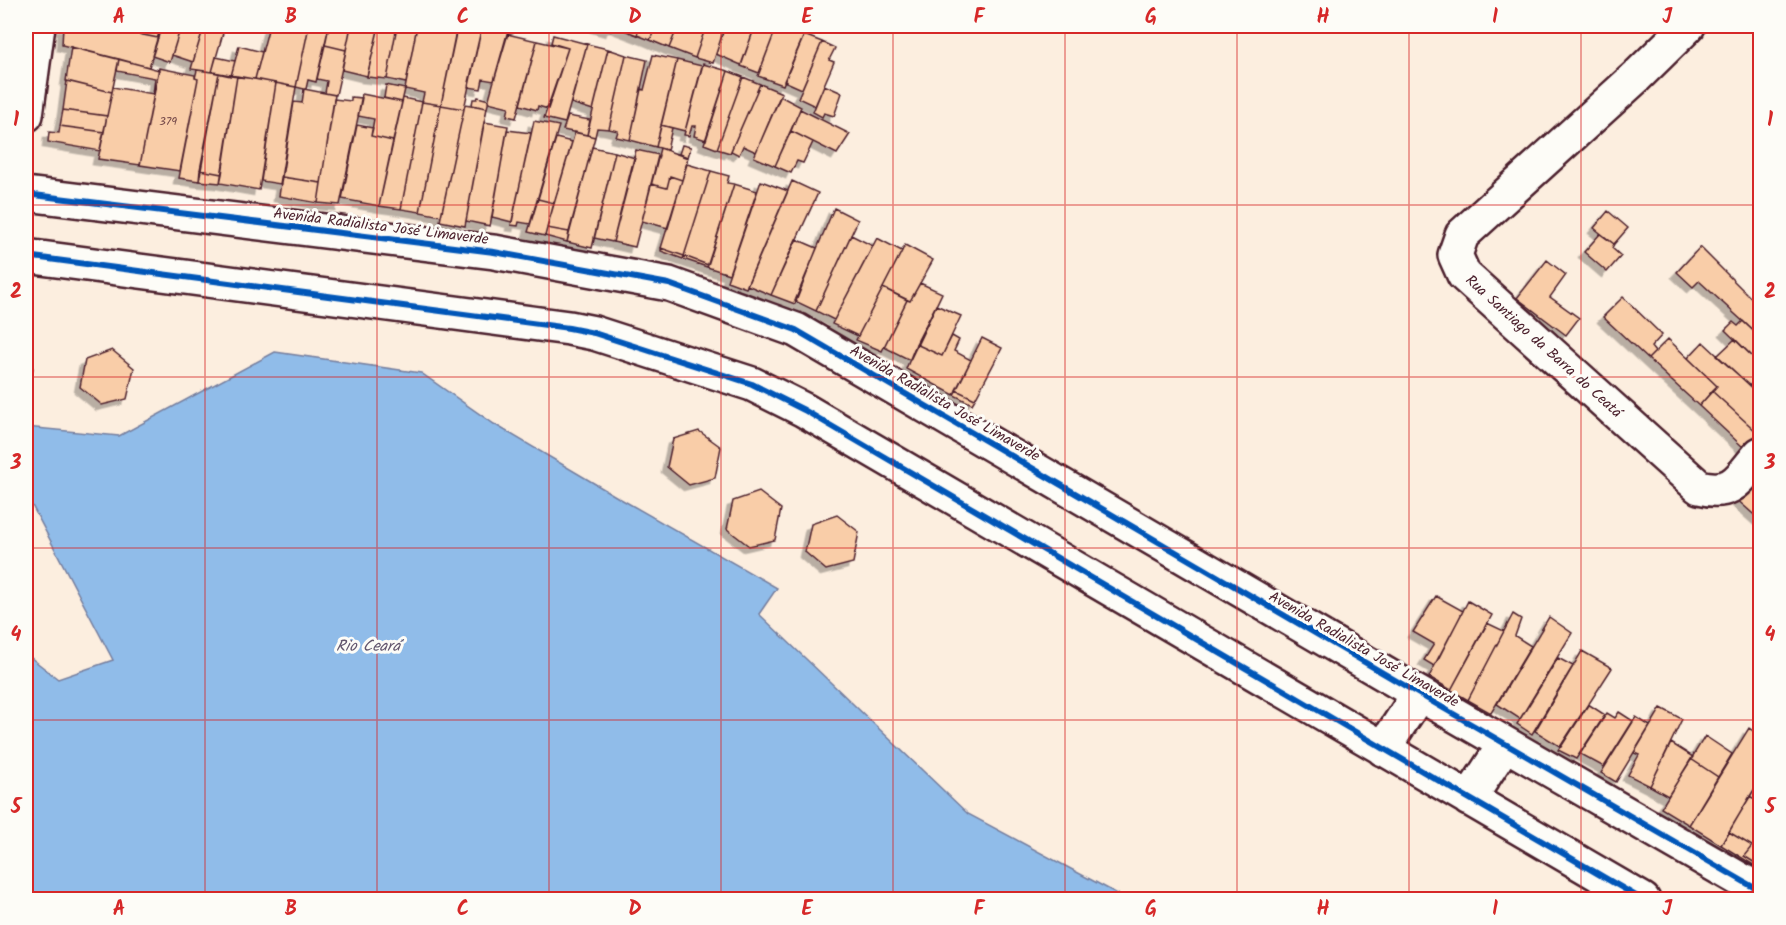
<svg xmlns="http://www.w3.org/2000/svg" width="1786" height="925" font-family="Kalam,sans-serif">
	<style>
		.water { fill: #90bce9; stroke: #747d9d; stroke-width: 1.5 }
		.building { fill: #f9cda8; stroke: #4a1f2b; stroke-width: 1.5; filter: url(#shadow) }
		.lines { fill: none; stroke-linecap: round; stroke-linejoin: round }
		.street-casing { stroke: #4a1f2b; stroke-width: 38 }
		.secondary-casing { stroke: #4a1f2b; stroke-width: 38 }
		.street { stroke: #fdfcf7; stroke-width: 33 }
		.secondary { stroke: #fdfcf7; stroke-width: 33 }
		.cycleway-casing { stroke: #fdfcf7; stroke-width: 10 }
		.cycleway { stroke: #0057b8; stroke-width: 6 }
		.grid { fill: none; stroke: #d62828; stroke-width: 1.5; stroke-opacity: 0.55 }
		.labels { text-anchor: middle; stroke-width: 6; stroke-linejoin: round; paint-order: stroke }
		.number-label { font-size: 12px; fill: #764a4a }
		.street-label { font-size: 15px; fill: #4a1f2b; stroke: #fdfcf7 }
		.water-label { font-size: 16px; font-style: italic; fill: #62566e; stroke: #fdfcf7 }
		.neatline { fill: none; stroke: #d62828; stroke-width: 2 }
		.grid-label { font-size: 20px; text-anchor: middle; font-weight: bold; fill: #d62828 }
	</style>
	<defs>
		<filter id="shadow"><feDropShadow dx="-5.5" dy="5.5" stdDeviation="0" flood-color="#0004"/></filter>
	</defs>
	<rect width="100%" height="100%" fill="#fceedf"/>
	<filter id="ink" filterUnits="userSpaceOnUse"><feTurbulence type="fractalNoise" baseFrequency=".0167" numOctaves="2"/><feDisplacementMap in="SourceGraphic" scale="12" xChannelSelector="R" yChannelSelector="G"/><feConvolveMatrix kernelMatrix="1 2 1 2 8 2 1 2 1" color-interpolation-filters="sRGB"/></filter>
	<g filter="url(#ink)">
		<path class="water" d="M275 352 421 373 494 424 619 498 777 588 759 614 968 814 1127 899H26V654L58 679 113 660 26 494V427L119 436Z"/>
		<path class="building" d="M63 26H98L158 38 149 67 62 45Z
			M98 26H134V33Z
			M137 26H161L158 38 139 34 141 26Z
			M161 26H181L170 62 152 56Z
			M181 26H204L193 62 172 55Z
			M204 26H225L212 72 191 69Z
			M269 26H309L296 87 255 79Z
			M309 26H329L316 82 308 80 306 89H304L296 87Z
			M329 26H351L346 50 325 45Z
			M351 26H379L367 76 342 70Z
			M379 26H397L387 79 367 77Z
			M397 26H417L406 83 387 79Z
			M417 26 456 33 441 105 422 102 424 93 405 89Z
			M457 26H482L464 109 441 105Z
			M482 26 509 30 494 81 483 79 481 89 468 87Z
			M594 26H613L611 31Z
			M613 26H640L637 35Z
			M640 26H656L650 40 637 35Z
			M656 26H678L669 48 650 40Z
			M678 26H706L695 58 669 48Z
			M706 26H725L713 63 695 58Z
			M725 26H755L741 65 716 54Z
			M755 26H777L759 73 741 66Z
			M777 26H808L783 85 758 76Z
			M507 34 537 41 516 118 507 116 509 107 488 102Z
			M553 35 587 44 565 123 544 118 568 48 551 43Z
			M804 35 822 42 802 89 784 81Z
			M537 41 568 48 548 109 538 106 537 110 520 105Z
			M822 42 835 48 829 60 834 62 815 106 798 98Z
			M587 44 608 49 593 110 571 103Z
			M325 45 346 50 336 95 325 93 327 81 317 79Z
			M239 46 262 52 255 79 231 76Z
			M71 47 119 59 112 92 66 81Z
			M608 49 626 55 609 129 597 128 595 137 587 135Z
			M626 55 647 60 630 140 616 137 618 131 609 129Z
			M653 55 677 60 656 147 630 140 641 89 644 90Z
			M216 57 235 61 231 76 212 72Z
			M119 59 159 70 140 165 98 159 113 87 153 94 155 78 117 71Z
			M677 60 702 66 685 131 661 125Z
			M703 64 728 71 706 140 694 136 696 126H692L689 136 684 135Z
			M159 68 195 75V78L198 79 180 171 140 165Z
			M197 70 219 73 199 181 179 178 198 79 195 78Z
			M728 71 743 77 717 149 704 144Z
			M219 73 237 76 222 174 200 170Z
			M237 76 276 83 259 190 220 183Z
			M743 77 760 84 730 153 717 149Z
			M67 81 112 92 107 116 63 110Z
			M276 83 296 87 280 184 261 181Z
			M760 84 782 93 756 152 743 146 739 155 731 151Z
			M386 85 405 89 402 102 384 98Z
			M824 85 842 93 834 116 824 113 822 117 813 112Z
			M304 89 335 95 321 183 282 177 294 102 302 103Z
			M362 94 402 102 393 141 371 136 374 119 358 116Z
			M780 96 801 107 775 166 754 157Z
			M351 97 362 98 340 205 318 203 334 99 351 101Z
			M478 97 489 100 487 108 472 105 473 99H477Z
			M403 98 422 102 401 209 379 206Z
			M422 102 441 105 420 212 401 209Z
			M465 104 487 108 465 226 440 221Z
			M441 105 464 109 441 216 420 212Z
			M800 109 850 134 837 154 791 131Z
			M63 110 107 116 104 132 60 126Z
			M568 116 590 120 587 135 563 130Z
			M534 121 559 126 530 224 519 222 518 226 511 225Z
			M484 122 508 126 490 226 466 221Z
			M357 125 373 128 371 136 393 141 379 206 342 199Z
			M661 125 672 128 667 150 656 147Z
			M60 126 104 132 100 151 48 142 49 132 59 133Z
			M507 130 531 133 512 222 492 217Z
			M791 131 813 142 803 163 797 161 791 173 775 166Z
			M575 132 595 137 569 232 547 228Z
			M556 138 572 142 554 203 538 199Z
			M682 145 691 147 688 157 679 154Z
			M592 147 615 152 592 248 567 242Z
			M660 148 688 158 682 180 670 176 667 188 651 184Z
			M636 150 659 155 635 247 613 242Z
			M615 152 635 158 613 242 594 238Z
			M687 164 711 171 684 256 661 248Z
			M200 170 222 174 220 183 199 181Z
			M711 171 729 176 727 183 734 184 708 265 684 256Z
			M670 176 682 180 668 228 642 221 651 184 667 188Z
			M282 177 321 183 318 203 279 196Z
			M761 181 788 191 746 288 727 281Z
			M792 181 818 193 771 295 747 285Z
			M734 184 757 191 729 274 707 267Z
			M538 199 554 203 545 236 528 232Z
			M834 208 858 220 816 311 795 301Z
			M1608 211 1628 228 1614 244 1594 228Z
			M547 228 569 232 567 242 545 236Z
			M1600 234 1614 244 1612 248 1621 256 1607 272 1584 252Z
			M851 235 873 246 834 320 816 311Z
			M877 238 902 251 858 336 832 324Z
			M796 239 817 248 795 304 771 295Z
			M905 245 933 260 910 301 883 288Z
			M1700 247 1760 307V337L1699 281 1693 287 1677 272Z
			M661 248 684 256 683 259 661 251Z
			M684 256 708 265 707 267 683 259Z
			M1547 260 1566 275 1550 297 1579 318 1566 335 1517 298Z
			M920 283 942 293 910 360 884 347 907 300 910 301Z
			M883 288 907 300 882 351 856 340Z
			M1623 297 1662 335 1651 347 1655 352 1648 359 1603 317Z
			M936 305 961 316 942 356 916 344Z
			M1743 321 1760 337V364L1725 330 1733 322 1738 326Z
			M952 336 959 340 954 351 971 360 954 395 906 369 916 344 942 356Z
			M982 338 1002 348 975 399 956 390Z
			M1668 339 1717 386 1699 406 1648 359Z
			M1735 339 1760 364V382L1753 388 1717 356Z
			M1703 342 1760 395V431L1758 433 1712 391 1717 386 1688 358Z
			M112 350 134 368 127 399 102 405 80 387 85 360Z
			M26 362 33 368 26 399Z
			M1760 382V395L1753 388Z
			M956 390 975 399 972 404 954 395Z
			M1712 391 1758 433 1744 448 1699 406Z
			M699 431 721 447 715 478 689 485 667 467 673 439Z
			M1760 466V520L1735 498Z
			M759 492 781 509 775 540 749 546 727 529 733 501Z
			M837 515 859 532 853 563 826 570 805 552 811 524Z
			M1436 596 1463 611 1434 666 1424 660 1434 644 1413 632Z
			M1468 601 1492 615 1451 690 1429 677Z
			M1513 614 1521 619 1515 636 1531 646 1491 713 1468 700Z
			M1549 617 1572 633 1520 719 1497 704Z
			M1487 623 1504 631 1468 700 1451 690Z
			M1582 651 1612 668 1561 747 1535 731Z
			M1558 658 1573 666 1532 734 1517 724Z
			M1588 704 1605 715 1576 759 1558 750Z
			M1661 708 1682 719 1650 786 1628 775 1639 755 1634 753Z
			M1619 712 1633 721 1604 767 1580 754 1607 713 1615 718Z
			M1636 717 1650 726 1616 782 1601 773Z
			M1749 728 1760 736V780L1721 845 1689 825Z
			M1705 736 1732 754 1718 777 1691 759Z
			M1671 743 1693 757 1668 796 1650 786Z
			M1691 759 1718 777 1689 825 1661 808Z
			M1760 780V803L1750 796Z
			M1750 796 1760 803V866L1744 856 1752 846 1729 832Z
			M1729 832 1752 846 1744 856 1760 866V869L1721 845Z"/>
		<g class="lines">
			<g class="street-casing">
				<path id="street" d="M1688 26 1636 77 1462 235 1455 255 1464 275 1699 487C1734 496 1739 478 1760 454
					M26 115 38 26"/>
			</g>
			<g class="secondary-casing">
				<path id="secondary" d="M26 194 494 252 669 284 796 330 1419 694 1760 891
					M26 256 569 328 594 333 752 384 804 410 1643 900
					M1383 749 1419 694
					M1469 799 1505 744"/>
			</g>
			<use href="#street" class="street"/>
			<use href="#secondary" class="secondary"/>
			<g class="cycleway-casing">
				<path id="cycleway" d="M26 194 494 252 669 284 796 330 1419 694 1760 891
					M26 256 569 328 594 333 752 384 804 410 1643 900"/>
			</g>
			<use href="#cycleway" class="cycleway"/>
		</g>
	</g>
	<path class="grid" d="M205 26V900M377 26V900M549 26V900M721 26V900M893 26V900M1065 26V900M1237 26V900M1409 26V900M1581 26V900M26 205H1760M26 377H1760M26 548H1760M26 720H1760"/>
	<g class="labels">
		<g class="number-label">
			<text x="168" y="125">379</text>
		</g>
		<g class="street-label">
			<text transform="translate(381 226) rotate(7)" y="5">Avenida Radialista José Limaverde</text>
			<text transform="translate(1544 346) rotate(42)" y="5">Rua Santiago da Barra do Ceatá</text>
			<text transform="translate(945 403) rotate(30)" y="5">Avenida Radialista José Limaverde</text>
			<text transform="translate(1364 649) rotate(30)" y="5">Avenida Radialista José Limaverde</text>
		</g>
		<g class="water-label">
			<text x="368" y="651">Rio Ceará</text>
		</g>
	</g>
	<rect width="1786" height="925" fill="none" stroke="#fdfcf7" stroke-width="66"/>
	<rect x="33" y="33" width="1720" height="859" class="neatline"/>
	<g class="grid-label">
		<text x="119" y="23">A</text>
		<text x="291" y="23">B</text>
		<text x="463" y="23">C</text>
		<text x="635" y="23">D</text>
		<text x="807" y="23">E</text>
		<text x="979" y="23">F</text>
		<text x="1151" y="23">G</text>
		<text x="1323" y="23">H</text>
		<text x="1495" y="23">I</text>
		<text x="1667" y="23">J</text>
		<text x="16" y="126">1</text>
		<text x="1770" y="126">1</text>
		<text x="16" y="298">2</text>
		<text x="1770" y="298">2</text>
		<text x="16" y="469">3</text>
		<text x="1770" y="469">3</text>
		<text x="16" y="641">4</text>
		<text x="1770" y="641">4</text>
		<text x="16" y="813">5</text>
		<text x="1770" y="813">5</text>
		<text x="119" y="915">A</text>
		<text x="291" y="915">B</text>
		<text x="463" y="915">C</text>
		<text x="635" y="915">D</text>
		<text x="807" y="915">E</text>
		<text x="979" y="915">F</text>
		<text x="1151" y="915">G</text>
		<text x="1323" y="915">H</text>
		<text x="1495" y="915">I</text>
		<text x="1667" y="915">J</text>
	</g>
</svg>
